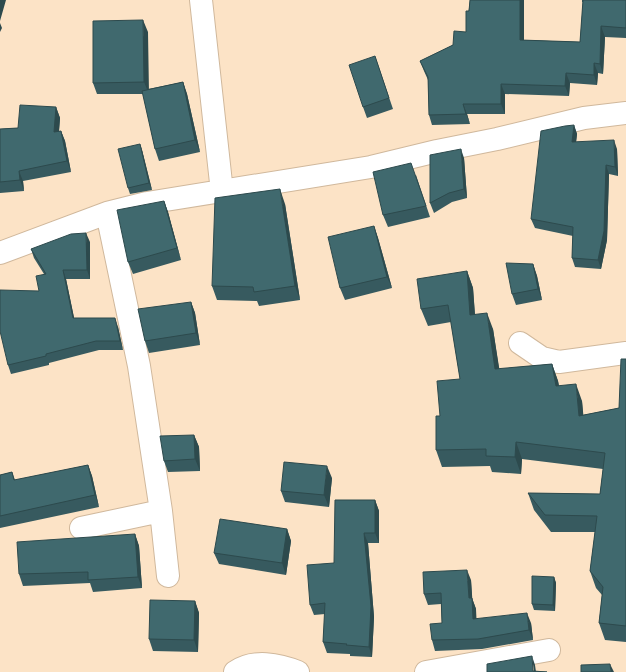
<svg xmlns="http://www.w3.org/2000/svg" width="626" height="672" font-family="'Noto Sans',sans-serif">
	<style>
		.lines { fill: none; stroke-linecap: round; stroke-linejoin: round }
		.minor-casing { stroke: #d0b89c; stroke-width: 24 }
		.minor { stroke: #fff; stroke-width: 22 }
		.wall { fill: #375a5f }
		.shaded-wall { fill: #2d4a4d }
		.building { fill: #40696e; stroke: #2d4a4d }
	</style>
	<rect width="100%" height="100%" fill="#fce3c6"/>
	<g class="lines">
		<g class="minor-casing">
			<path id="minor" d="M201 0 222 192
				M107 213 139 366 161 511 168 576
				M0 253 107 213 147 203 371 167 437 151 497 139 584 118 626 113
				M520 343 542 358 559 362 626 353
				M81 528 161 511
				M235 672C253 659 279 664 298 672
				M426 672 549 650"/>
		</g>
		<use href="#minor" class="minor"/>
	</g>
	<path class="wall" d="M470 0H524V40L580 42 583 2H582V0H626V38L605 37 603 74 598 73 597 85 570 83 569 96 505 94V114H467L470 124 432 125 429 115 428 80 424 71 420 61 453 45 466 32Z
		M148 32V89L183 82 187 94 200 152 159 161 155 149 143 94H97L93 83Z
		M375 56 393 109 367 118 363 107Z
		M56 107 60 118 59 131H61L65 141 71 172 23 181 24 191 0 193V129L18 128Z
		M574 125 577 134 576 142 617 149 618 176 609 174 607 240 601 269 575 267 572 258 573 236 535 228 531 219Z
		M140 144 142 150 152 190 130 194 128 188Z
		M464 158 467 198 452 202 434 213 430 203Z
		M416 175 430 217 388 227 383 215Z
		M164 201 168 212 181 260 133 274 128 262Z
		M285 204 300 300 259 306 257 301 217 300 212 286Z
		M374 226 378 238 392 288 345 300 340 288Z
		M90 242V279H66L74 318 118 327 123 350H99L49 363V365L11 374 8 365 39 291 44 274 34 258 31 249Z
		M533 264 537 276 542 300 516 305 512 294Z
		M467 271 473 288 475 314 493 329 499 369 552 364 558 381 559 386 582 401 583 415 619 408 626 359V642L605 640 599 623 602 595 596 588 590 571 595 532H551L534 510 528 493 600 494 603 469 522 459 521 474 492 472 490 466 442 467 436 450 440 416 460 379 451 322 428 326 421 309Z
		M191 302 195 313 200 345 149 353 145 341Z
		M194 435 199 447 200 471 168 472 164 461Z
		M88 465 92 476 99 507 0 528V475L12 472 15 480Z
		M332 478 329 507 285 502 281 491Z
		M375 500 379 511V543H368L374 617 372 657 350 656V654L327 653 323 642 325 614 314 615 310 605Z
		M287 529 291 541 286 575 219 564 214 553Z
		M135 534 139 546 142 588 93 592 90 583 23 586 19 574Z
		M554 577 556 583 555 611 534 610 532 604Z
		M471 580 472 598 476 609V619L531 623 533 640 482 649 435 651 432 640 442 623 441 604 428 605 424 594Z
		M195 601 199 613 198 652 153 651 149 639Z"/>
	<path class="shaded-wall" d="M0 0H6L0 21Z
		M520 0H524V51L520 40Z
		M143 20 148 32 149 94 144 82Z
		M0 23 2 28 0 32Z
		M601 26 605 37 603 74 600 64Z
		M594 63 598 73 597 85 594 75Z
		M566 73 570 83 569 96 565 86Z
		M183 82 187 94 200 152 195 140Z
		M501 84 505 94V114L501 104Z
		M463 104 467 114 470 124 466 114Z
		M56 107 60 118 58 143 54 132Z
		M574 125 577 134 575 151 572 142Z
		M61 131 65 141 71 172 67 161Z
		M614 140 617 149 618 176 615 167Z
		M140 144 142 150 152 190 149 183Z
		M461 149 464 158 467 198 464 189Z
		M606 165 609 174 607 240 601 269 598 260Z
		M19 171 23 181 24 191 20 180Z
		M280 189 285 204 300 300 295 286Z
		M164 201 168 212 181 260 177 248Z
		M374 226 378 238 392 288 387 277Z
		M86 233 90 242V279L87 270Z
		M533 264 537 276 542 300 538 289Z
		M63 270 66 279 76 327 73 318Z
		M467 271 473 288 476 332 470 315Z
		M191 302 195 313 200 345 196 333Z
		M487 313 493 329 502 386 495 369Z
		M115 318 118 327 123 350 120 341Z
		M552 364 558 381 562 403 556 386Z
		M576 384 582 401 585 432 579 416Z
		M194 435 199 447 200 471 195 459Z
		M516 442 522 459 521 474 515 457Z
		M88 465 92 476 99 507 95 495Z
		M327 466 332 478 329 507 324 495Z
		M375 500 379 511V543L375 533Z
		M287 529 291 541 286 575 282 563Z
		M364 533 368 543 374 617 372 657 369 647Z
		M135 534 139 546 142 588 138 577Z
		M467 570 471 580 473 609 469 598Z
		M554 577 556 583 555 611 553 605Z
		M472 598 476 609 477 630 473 619Z
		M195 601 199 613 198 652 194 640Z
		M527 613 531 623 533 640 529 630Z
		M532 656 535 665 536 672H534Z
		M610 664 614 672H611Z"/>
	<path class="building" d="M470 0H520V40L580 42 583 0H626V28L601 26 600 64 594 63V75L566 73 565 86 501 84V104H463L466 114 429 115 428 77 420 61 453 45 454 31 466 32V11H469Z
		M143 20 144 82 93 83V21Z
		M375 56 389 98 363 107 349 65Z
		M183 82 195 140 155 149 142 91Z
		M20 105 56 107 54 132 61 131 67 161 19 171 20 180 0 182V129L18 128Z
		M574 125 572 142 614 140 615 167 606 165 604 231 598 260 572 258 573 227 531 219 541 131 565 126Z
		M140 144 149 183 128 188 118 149Z
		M461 149 464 189 449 193 430 203V155Z
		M411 163 426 206 383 215 373 172Z
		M280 189 295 286 254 292 253 287 212 286 215 198Z
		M164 201 177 248 128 262 117 210Z
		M374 226 387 277 340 288 328 237Z
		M86 233 87 270H63L73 318H115L120 341H96L46 354V356L8 365 0 331V290L39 291 36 276 46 274 31 249 71 234Z
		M506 263 533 264 538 289 512 294Z
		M467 271 470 315 487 313 495 369 552 364 556 386 576 384 579 416 619 408 621 359H626V626L599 623 603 587 590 571 597 516 545 515 528 493 600 494 605 453 516 442 515 457 486 456V449L436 450V416H440L437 381 460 379 448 305 421 309 417 279Z
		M191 302 196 333 145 341 138 309Z
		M194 435 195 459 164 461 160 436Z
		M284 462 327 466 324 495 281 491Z
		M88 465 95 495 0 516V475L12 472 14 480Z
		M335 500H375V533H364L371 606 369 647 346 645 347 644 323 642 325 603 310 605 307 565 334 563Z
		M220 519 287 529 282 563 214 553Z
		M135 534 138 577 88 580V572L19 574 17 542Z
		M467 570 469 598H472L473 619 527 613 529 630 478 639 432 640 430 624 442 623 441 593 424 594 423 572Z
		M532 576 554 577 553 605 532 604Z
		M150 600 195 601 194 640 149 639Z
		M532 656 533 671 547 672H487V664Z
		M610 664 611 672H581V665Z"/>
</svg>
